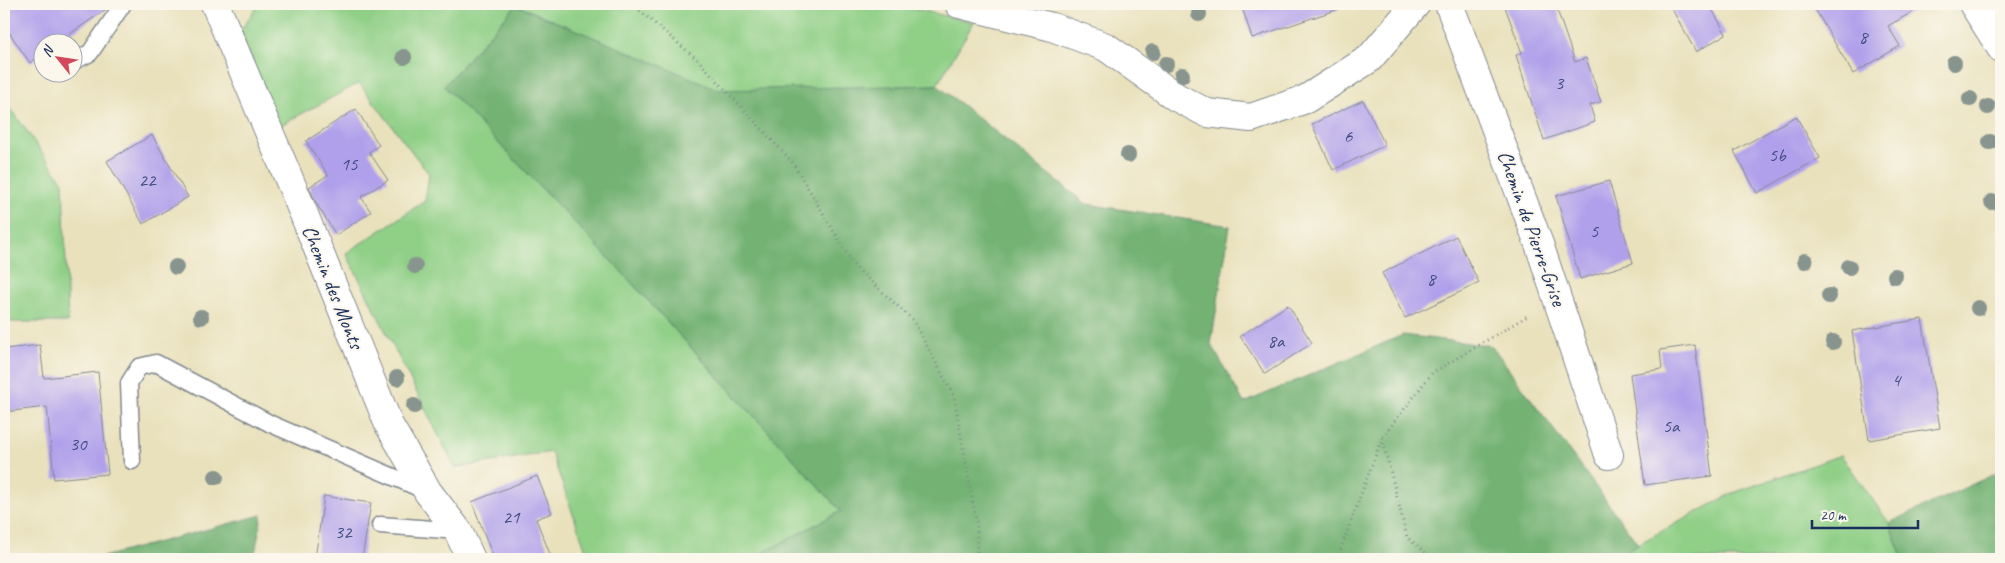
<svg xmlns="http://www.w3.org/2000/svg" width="2005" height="563" font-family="Caveat,sans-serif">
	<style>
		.green { fill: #8fcf86; stroke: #557f72 }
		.forest { fill: #73b273; stroke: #477068 }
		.building { fill: #b0a0eb }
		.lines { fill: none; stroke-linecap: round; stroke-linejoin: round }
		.service-casing { stroke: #82888d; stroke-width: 19 }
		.minor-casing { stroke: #82888d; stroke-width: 30 }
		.path { stroke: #82888d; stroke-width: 3; stroke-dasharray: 1 4; stroke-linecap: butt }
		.service { stroke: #fff; stroke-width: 16 }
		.minor { stroke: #fff; stroke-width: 28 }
		.tree { fill: #88958e }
		.labels { text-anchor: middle; stroke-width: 4; stroke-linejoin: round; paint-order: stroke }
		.number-label { font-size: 19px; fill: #404b81 }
		.street-label { font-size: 21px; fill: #1b2f5e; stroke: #fbf7ec }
	</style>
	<rect width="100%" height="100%" fill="#fbf7ec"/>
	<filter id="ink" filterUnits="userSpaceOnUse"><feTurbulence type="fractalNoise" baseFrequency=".02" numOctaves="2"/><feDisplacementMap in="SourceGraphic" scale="10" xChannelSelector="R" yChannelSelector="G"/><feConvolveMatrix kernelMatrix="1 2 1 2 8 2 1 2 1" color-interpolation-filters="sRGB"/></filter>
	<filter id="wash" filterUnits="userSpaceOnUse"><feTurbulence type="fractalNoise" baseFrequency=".0096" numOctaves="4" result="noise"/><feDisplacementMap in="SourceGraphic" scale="20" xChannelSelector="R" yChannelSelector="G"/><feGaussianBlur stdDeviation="1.12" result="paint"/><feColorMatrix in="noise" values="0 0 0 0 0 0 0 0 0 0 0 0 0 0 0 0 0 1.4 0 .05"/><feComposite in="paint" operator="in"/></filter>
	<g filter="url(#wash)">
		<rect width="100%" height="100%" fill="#e9e1bc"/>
		<path class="green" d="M259 4H891L974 22 937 85 720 91 516 5 444 86 620 270 842 512 751 559H589L551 452 455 468 346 253 425 201 429 174 359 83 279 126 240 31Z
			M4 99 63 182 68 322H4Z
			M1841 455 1889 523 1903 559H1615L1638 544 1733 493Z"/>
		<path class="forest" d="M516 5 720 90 937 85 1086 204 1230 226 1211 344 1244 403 1403 335 1492 346 1638 544 1615 559H751L841 511 620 270 444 86Z
			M2001 471V559H1903L1889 523Z
			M262 515 254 559H95Z"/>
		<g id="blocks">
			<path class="building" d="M4 4H111L108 8 58 42H42V54L30 63 4 25Z
				M1241 4H1338L1339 9 1252 38Z
				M1504 4H1555L1575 62 1586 58 1601 102 1590 105 1595 122 1544 140 1516 55 1522 53Z
				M1669 4H1709L1726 34 1696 52Z
				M1812 4H1926L1888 26 1900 46 1853 74Z
				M1363 100 1385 145 1333 170 1312 124Z
				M356 109 379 145 369 152 388 180 361 197 371 212 336 235 316 203 309 187 328 175 306 141Z
				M1796 116 1820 158 1757 193 1734 151Z
				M152 135 188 197 143 224 107 161Z
				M1609 181 1633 263 1580 279 1556 196Z
				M1456 236 1479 283 1405 318 1382 273Z
				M1288 305 1312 343 1265 374 1240 336Z
				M1922 319 1940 428 1869 440 1852 331Z
				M40 345 44 378 98 372 108 474 54 479 47 407 4 412V349Z
				M1695 345 1712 476 1645 485 1630 374 1662 369 1660 350Z
				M537 476 552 513 536 519 552 559H494L472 502Z
				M324 496 371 503 362 559H315Z"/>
		</g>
	</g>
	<g filter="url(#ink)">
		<use href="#blocks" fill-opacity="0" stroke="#82888d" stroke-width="1"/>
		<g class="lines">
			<g class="service-casing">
				<path id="service" d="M72 62 90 53 123 4
					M132 461 129 383 139 367 156 363 271 424 426 491
					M380 525 458 531"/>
			</g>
			<g class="minor-casing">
				<path id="minor" d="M215 4 303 212 389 425 428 492 458 531 471 559
					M959 4 1052 27 1106 47 1176 97 1207 113 1251 118 1306 99 1369 59 1416 4
					M1449 4 1539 244 1609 455
					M1973 4 2001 48"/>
			</g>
			<path class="path" d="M632 4 699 61 793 163 855 267 913 320 954 396 977 526V559
				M1382 438 1407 537 1433 559
				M1337 559 1382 438 1432 373 1529 315"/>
			<use href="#service" class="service"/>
			<use href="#minor" class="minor"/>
		</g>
		<g class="tree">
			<circle cx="1199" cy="14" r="8"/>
			<circle cx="1153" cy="52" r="8"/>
			<circle cx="404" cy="57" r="8"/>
			<circle cx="1954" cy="63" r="8"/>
			<circle cx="1166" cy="64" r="8"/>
			<circle cx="1182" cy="75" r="8"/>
			<circle cx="1970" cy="99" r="8"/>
			<circle cx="1988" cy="107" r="8"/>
			<circle cx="1990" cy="142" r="8"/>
			<circle cx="1128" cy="155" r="8"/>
			<circle cx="1992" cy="202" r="8"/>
			<circle cx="1805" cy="261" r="8"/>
			<circle cx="415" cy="266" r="8"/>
			<circle cx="176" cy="267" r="8"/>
			<circle cx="1849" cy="267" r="8"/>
			<circle cx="1895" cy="276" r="8"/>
			<circle cx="1829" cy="296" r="8"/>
			<circle cx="1978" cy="308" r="8"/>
			<circle cx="201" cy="317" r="8"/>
			<circle cx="1833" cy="342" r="8"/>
			<circle cx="397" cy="378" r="8"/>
			<circle cx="414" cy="406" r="8"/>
			<circle cx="216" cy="477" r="8"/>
		</g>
	</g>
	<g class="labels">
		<g class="number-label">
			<text x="1863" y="43">8</text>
			<text x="1559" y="89">3</text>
			<text x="1348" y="142">6</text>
			<text x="1777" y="161">5b</text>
			<text x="349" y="170">15</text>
			<text x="147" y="186">22</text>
			<text x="1594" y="237">5</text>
			<text x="1431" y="285">8</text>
			<text x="1276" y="347">8a</text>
			<text x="1896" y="386">4</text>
			<text x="1671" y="432">5a</text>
			<text x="78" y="450">30</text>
			<text x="511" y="523">21</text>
			<text x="343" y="538">32</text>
		</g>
		<g class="street-label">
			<text transform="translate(1532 228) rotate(70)" y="7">Chemin de Pierre-Grise</text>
			<text transform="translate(333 287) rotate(68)" y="7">Chemin des Monts</text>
		</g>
	</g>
	<rect width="2005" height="563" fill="none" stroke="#fbf7ec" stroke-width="20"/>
	<g transform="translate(58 58) rotate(300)"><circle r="24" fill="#fbf7ec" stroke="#a1a7b3"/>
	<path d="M0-4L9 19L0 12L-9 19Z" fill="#d1495b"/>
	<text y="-8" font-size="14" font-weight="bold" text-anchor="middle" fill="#1b2f5e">N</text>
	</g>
	<path d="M1812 520v8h106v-8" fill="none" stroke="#1b2f5e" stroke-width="2.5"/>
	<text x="1820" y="520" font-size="15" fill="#1b2f5e" stroke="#fbf7ec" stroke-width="4" paint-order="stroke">20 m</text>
</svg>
